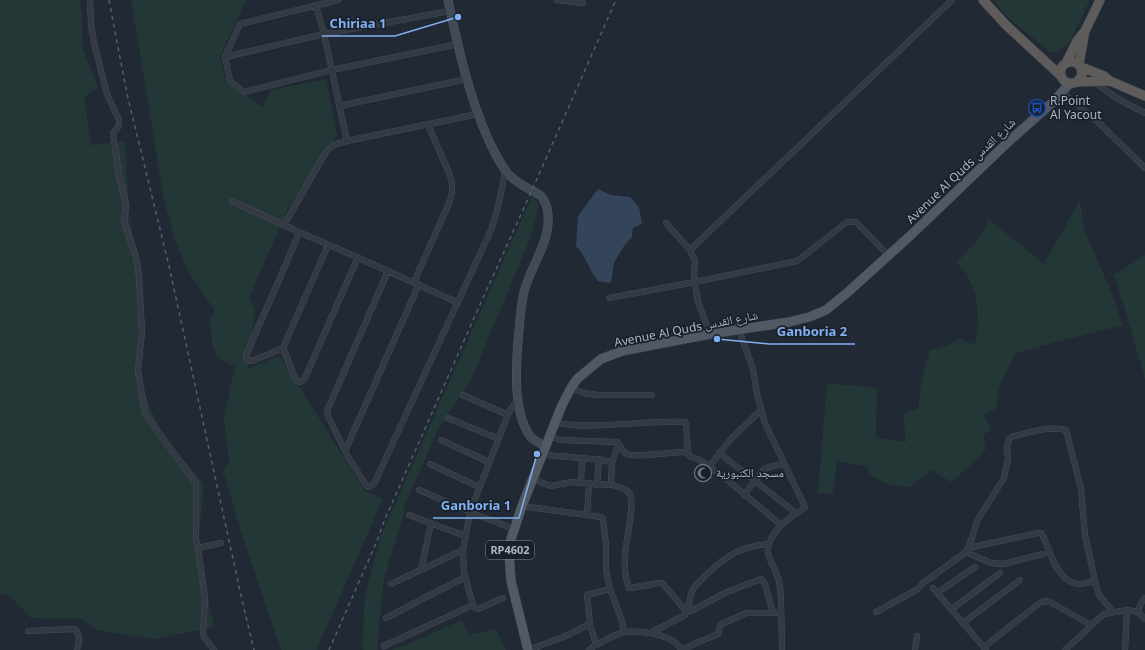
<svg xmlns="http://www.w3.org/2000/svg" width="1145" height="650" font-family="'Noto Sans','Noto Naskh Arabic',sans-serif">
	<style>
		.green { fill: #243737 }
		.water { fill: #34445b }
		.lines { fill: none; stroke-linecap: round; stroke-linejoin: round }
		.minor-casing { stroke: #505863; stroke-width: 6 }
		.secondary-casing { stroke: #505863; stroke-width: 9 }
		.primary-casing { stroke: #3c444e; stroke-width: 10 }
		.trunk-casing { stroke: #3d454f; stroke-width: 10 }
		.minor { stroke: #333a44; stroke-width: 5.5 }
		.secondary { stroke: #414a57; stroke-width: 8 }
		.primary { stroke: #515965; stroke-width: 9 }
		.trunk { stroke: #5e5c5a; stroke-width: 9 }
		.rail { stroke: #555f6b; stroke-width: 1.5; stroke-dasharray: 4 4; stroke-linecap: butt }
		.labels { text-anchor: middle; stroke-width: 3.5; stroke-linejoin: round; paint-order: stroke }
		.shield { fill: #192029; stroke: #818894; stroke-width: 1 }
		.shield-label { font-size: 11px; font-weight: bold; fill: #adb5c2 }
		.poi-label { font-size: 12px; fill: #adb5c2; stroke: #192029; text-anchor: start }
		.street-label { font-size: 12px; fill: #adb5c2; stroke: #192029 }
		.leader { fill: none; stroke: #82aff1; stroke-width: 1.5 }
		.callout-dot { fill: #82aff1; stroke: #192029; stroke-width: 1.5 }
		.callout-label { font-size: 13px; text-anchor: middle; font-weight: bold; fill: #82aff1; stroke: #192029; stroke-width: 3.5; stroke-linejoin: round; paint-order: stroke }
	</style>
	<rect width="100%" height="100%" fill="#202934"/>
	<path class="green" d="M0 0H80L82 13V46L98 87 84 97 91 145 125 141 130 223 143 273 136 365 137 376 162 435 204 484 198 547 214 627 154 639 97 630 81 619 31 618 9 595 0 593Z
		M131 0H246L220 57 226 82 263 107 270 90 326 79 337 135 286 212 250 296 255 311 248 368 280 356 365 491 383 499 320 642 317 650H281L240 529 223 470 229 462 224 417 235 367 217 357 212 343 210 321 215 311 189 273 176 243 164 200Z
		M993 0H1090L1069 43 1057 52H1050L1008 18Z
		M532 196 536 200 539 205 530 239 471 380 438 430 405 505 403 517 384 578 377 650H363L362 645 365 595 382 533Z
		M1080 200 1084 229 1112 294 1123 326 1107 329 1015 353 999 388 996 409 984 414 991 430 983 435 986 449 978 459 951 482 931 470 910 487 888 485 869 474 868 467 837 461 833 494 818 493 827 383 877 388 876 438 906 442 903 414 918 409 921 383 930 350 948 345 960 339 975 345 978 322 976 296 966 272 956 263 977 241 989 219 1044 264Z
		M1145 255V380L1127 316 1114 275Z
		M462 620 469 635 496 629 506 650H391L406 645Z"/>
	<path class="water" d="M598 189 611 195 630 197 639 207 642 224 633 228 632 237 624 246 614 263 611 283 598 281 593 274 582 253 576 246 578 216Z"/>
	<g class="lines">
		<g class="minor-casing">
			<path id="minor" d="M90 0 91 24 94 43 107 94 119 120V126L113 133 119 175 126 205 124 221 129 237 136 257 139 276 142 332 138 370 145 414 196 483V540L198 548 221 543
				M338 0 240 24 225 57 230 81 244 92 332 70 458 44
				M557 0 583 3
				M316 5 324 34 347 141
				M225 57 324 34 450 11
				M1094 82 1118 99 1145 113
				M1062 92 1095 119 1145 168
				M339 106 467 79
				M232 201 299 232
				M666 223 690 250 695 261 694 276 698 302 710 334
				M284 225 326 152 333 145 347 141 478 114
				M690 250 952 0
				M358 257 304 380 300 382 296 380 283 348 252 361 247 360 246 356C263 314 283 274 299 232 352 255 405 278 458 303
				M388 271 327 411 328 416 347 455 366 485 368 487 374 484 491 230C498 210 502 191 505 170
				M414 282 450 201C453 191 453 185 450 175L428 125
				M609 298 695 282 797 261 847 222H856L889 256
				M739 330 753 369 757 394 765 423 805 507C802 511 796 513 792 516 781 524 766 539 768 554L779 580 781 598 782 650
				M283 348 328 245
				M571 388 584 393 598 395H652
				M463 395 508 415
				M448 418 499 439
				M555 423C598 430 642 420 685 422L686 424 688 454
				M549 436 561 440 617 442C621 445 622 452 627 454 633 458 674 452 685 452L692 457 700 460 725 478 781 525
				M441 440 489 462
				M345 451 419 284
				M719 453 796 513
				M542 454C565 458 589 457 612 462
				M430 464 479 487
				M709 467 730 440 761 410
				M532 479 551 486 571 482 609 485 611 483 612 462 619 444
				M581 483 582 458
				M611 484C617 487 626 488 630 494 635 504 626 541 625 554 624 565 625 577 629 588H631L658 583H662L687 612 693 610 727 592 761 579 763 581 765 584 773 613 781 612
				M597 485 599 459
				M419 490 470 512 514 529
				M744 495 763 470 769 467 784 464
				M522 506 601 517 603 519 606 544V570L610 589 587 595 590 624
				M409 515 465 536
				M587 515 589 484
				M198 548 205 598 203 634 204 637 214 650
				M968 548 1038 533H1041L1043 536C1050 552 1058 583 1079 584 1084 584 1090 582 1095 581
				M966 552 991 563 1004 564 1050 552
				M421 570 431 523
				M391 584 463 550
				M933 588 986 650
				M610 589 621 618 624 632
				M937 593 975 567
				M1145 598 1141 603 1138 612 1145 619
				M473 605 474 607 478 609 503 598
				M952 609 1000 573
				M876 612 918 589 922 584 966 552 972 538 977 521 1004 478 1008 459 1007 447 1009 439 1011 437C1028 433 1049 425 1066 430L1081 489 1085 535 1095 581 1099 595 1113 612
				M386 618 465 577
				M963 623 1020 580
				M1090 626 1104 614 1127 610 1138 612
				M28 631 75 629C80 635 79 644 77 650
				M650 633 685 615C690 608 689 599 692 591 695 585 701 580 706 575 726 556 740 546 769 544
				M384 646 473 605 464 572 463 550 470 512 509 412 513 406 518 400
				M984 647 1041 602 1046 601 1050 602 1089 624 1090 626 1088 629 1065 650
				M529 650 563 637 590 624 596 645
				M589 650C596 644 616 634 625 632 638 630 663 634 673 641 677 643 679 647 682 650
				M682 650 696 643 718 634 719 632 720 625 746 613H773
				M915 650 917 636
				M1125 650 1127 610"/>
		</g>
		<g class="secondary-casing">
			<path id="secondary" d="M448 0C458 47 469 97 489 141 495 153 500 165 509 175 518 184 529 189 540 195 544 198 545 203 547 208 554 238 531 264 524 292 521 305 520 318 519 331 516 361 512 411 530 436 534 441 540 443 545 446"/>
		</g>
		<g class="primary-casing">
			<path id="primary" d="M528 650 511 581 509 553 511 539 522 506 562 405 571 388 577 379 601 359 622 351 710 334 789 322 809 317 826 310 848 292 911 235 1007 143 1052 103 1070 83"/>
		</g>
		<g class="trunk-casing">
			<path id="trunk" d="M983 0 1006 25 1061 76C1064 83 1070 85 1077 82L1082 75 1081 67 1075 62C1065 61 1059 66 1061 76
				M1066 63 1077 41 1084 32
				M1079 64 1085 31 1100 0
				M1081 67 1104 76 1110 81 1145 96
				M1077 82 1110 81"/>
		</g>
		<use href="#minor" class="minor"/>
		<use href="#secondary" class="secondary"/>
		<use href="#primary" class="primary"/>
		<use href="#trunk" class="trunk"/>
		<path class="rail" d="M109 0 127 94 169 266 242 600 254 650
			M329 650 377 541 385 519 478 309 532 190 616 0"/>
	</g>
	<defs>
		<g id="bus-ring" transform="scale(0.9)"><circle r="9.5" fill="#192029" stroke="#1a4fb4" stroke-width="1.5"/><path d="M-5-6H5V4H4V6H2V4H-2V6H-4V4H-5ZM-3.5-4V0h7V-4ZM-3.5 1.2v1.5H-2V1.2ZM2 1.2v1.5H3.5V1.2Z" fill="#1a4fb4"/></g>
		<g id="mosque-ring" transform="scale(0.9)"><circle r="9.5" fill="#192029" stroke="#6b7280" stroke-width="1.5"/><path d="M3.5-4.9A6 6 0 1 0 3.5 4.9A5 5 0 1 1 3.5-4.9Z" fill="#6b7280"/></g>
	</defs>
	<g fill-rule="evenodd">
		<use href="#bus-ring" x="1037" y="108"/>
		<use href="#mosque-ring" x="703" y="473"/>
	</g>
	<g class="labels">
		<rect class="shield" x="486" y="541" width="48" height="18" rx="3"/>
		<g class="shield-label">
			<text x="510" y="554">RP4602</text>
		</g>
		<g class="poi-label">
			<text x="1050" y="105">R.Point<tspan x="1050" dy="14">Al Yacout</tspan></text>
			<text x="716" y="477">مسجد الكنبورية</text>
		</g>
		<g class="street-label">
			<text transform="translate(961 171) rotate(-44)" y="4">Avenue Al Quds شارع القدس</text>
			<text transform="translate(686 329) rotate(-11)" y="4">Avenue Al Quds شارع القدس</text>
		</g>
	</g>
	<path class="leader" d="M458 17L395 36H322M717 339L769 344H855M537 454L519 518H433"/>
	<g class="callout-dot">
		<circle cx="458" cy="17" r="4"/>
		<circle cx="717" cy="339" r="4"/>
		<circle cx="537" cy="454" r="4"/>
	</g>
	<g class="callout-label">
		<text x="358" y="28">Chiriaa 1</text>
		<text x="812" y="336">Ganboria 2</text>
		<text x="476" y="510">Ganboria 1</text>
	</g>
</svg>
